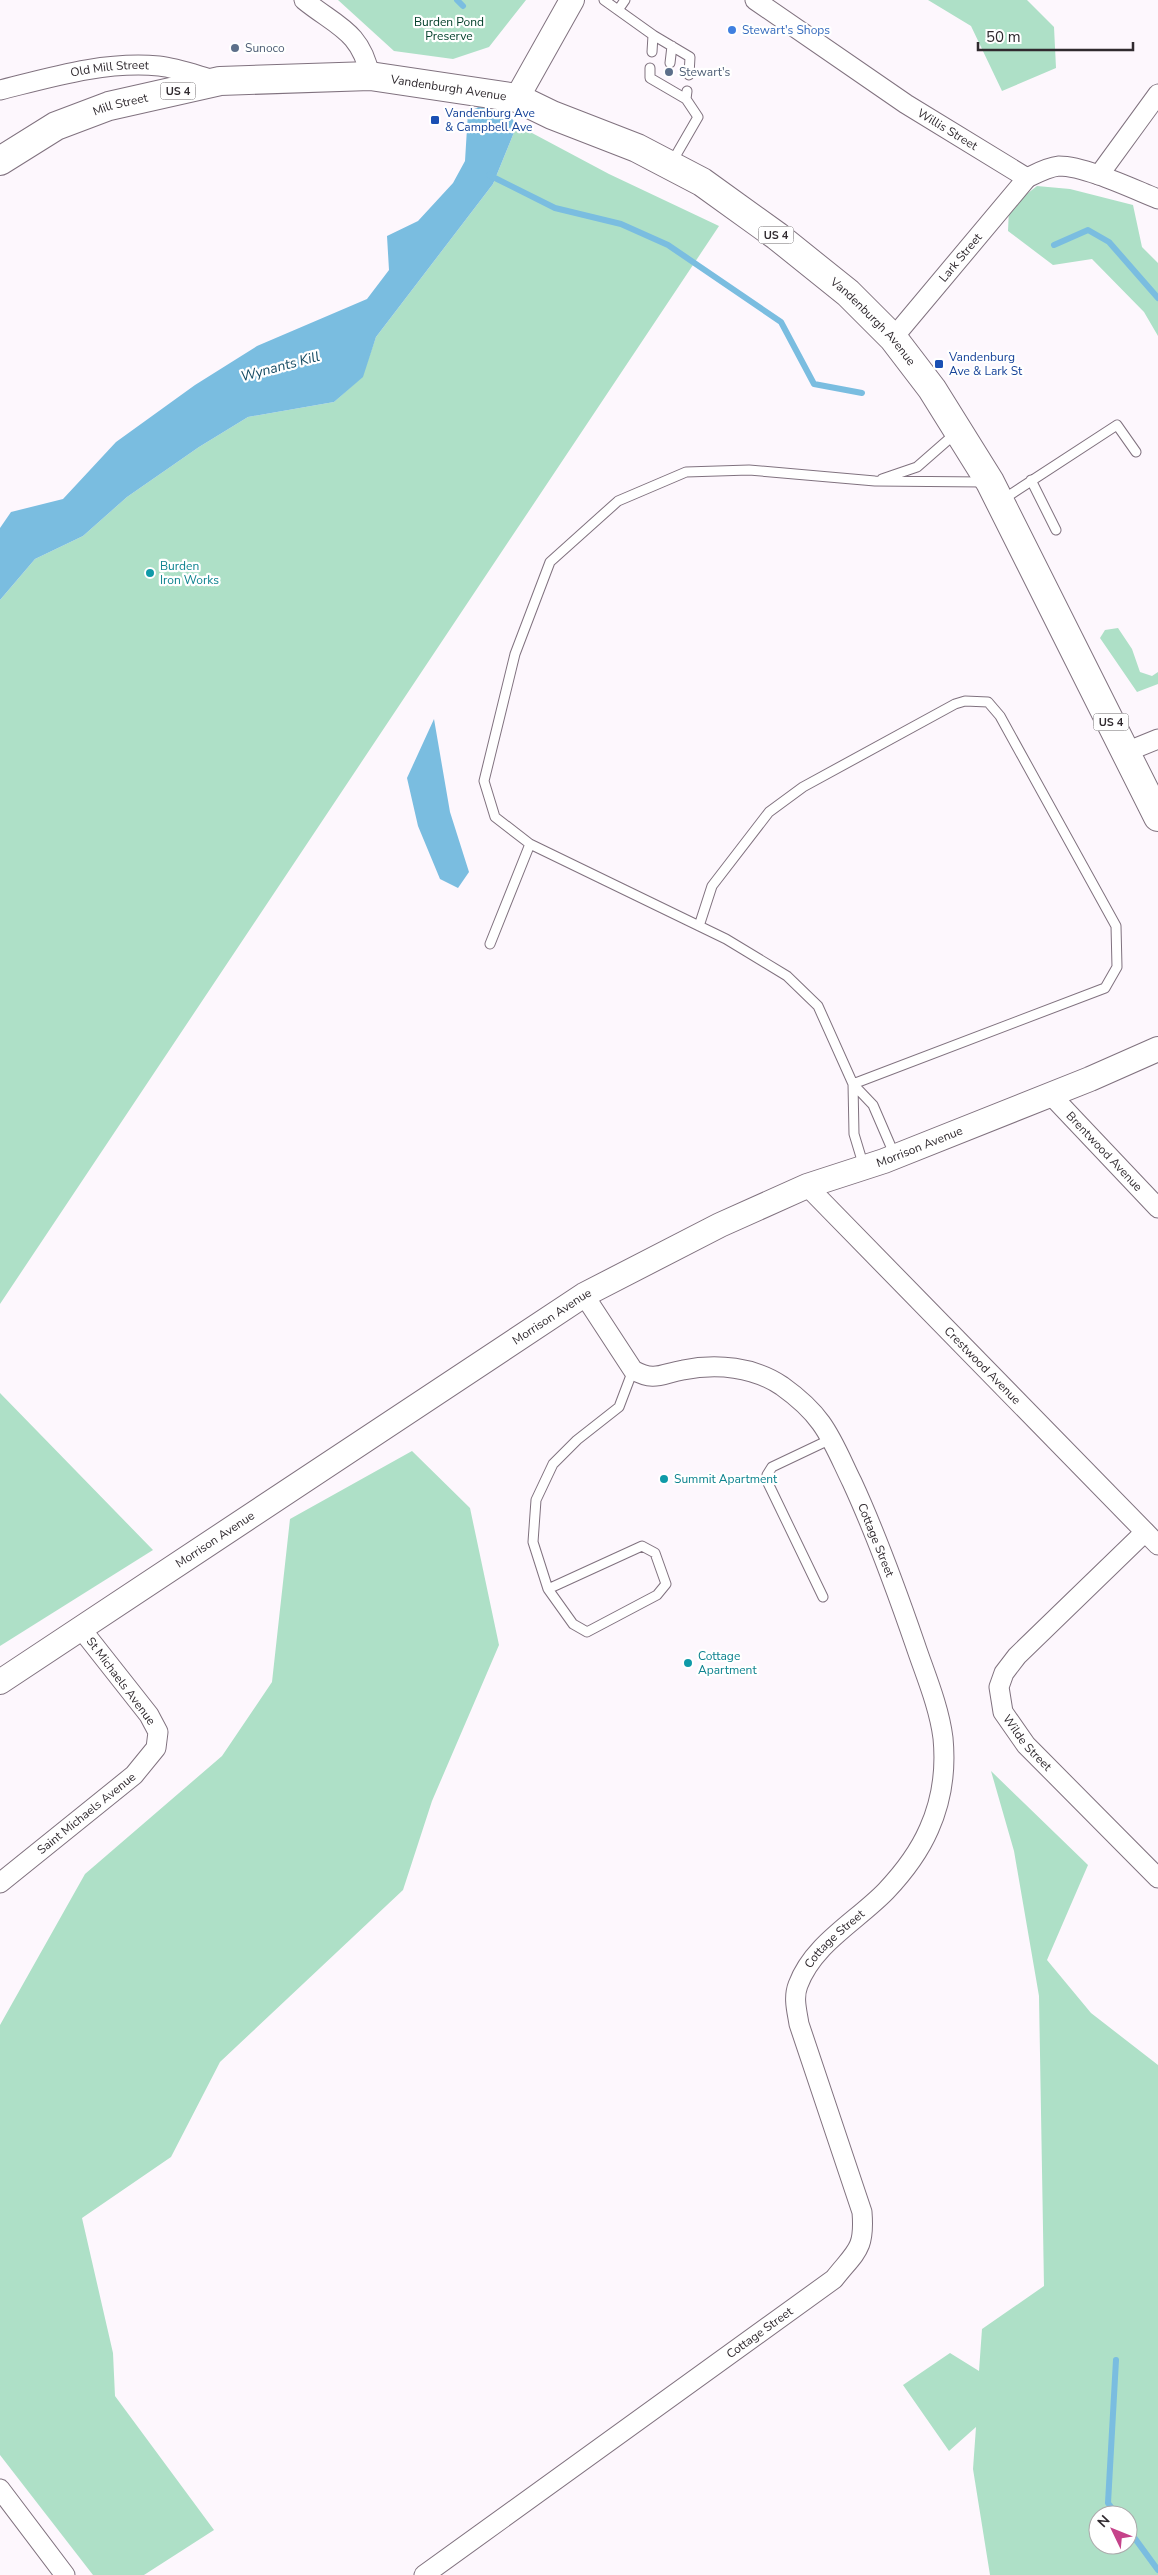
<svg xmlns="http://www.w3.org/2000/svg" width="1158" height="2575" font-family="'Nunito Sans',sans-serif">
	<style>
		.green { fill: #aee0c7; fill-rule: evenodd }
		.water { fill: #7abde0 }
		.lines { fill: none; stroke-linecap: round; stroke-linejoin: round }
		.stream { stroke: #7abde0; stroke-width: 6 }
		.service-casing { stroke: #80727f; stroke-width: 11 }
		.minor-casing { stroke: #80727f; stroke-width: 21 }
		.tertiary-casing { stroke: #80727f; stroke-width: 26 }
		.primary-casing { stroke: #80727f; stroke-width: 30 }
		.service { stroke: #fff; stroke-width: 9 }
		.minor { stroke: #fff; stroke-width: 19 }
		.tertiary { stroke: #fff; stroke-width: 24 }
		.primary { stroke: #fff; stroke-width: 28 }
		.shop-dot { fill: #3f7fe0; stroke: #fff; stroke-width: 2 }
		.service-dot { fill: #5c6f8a; stroke: #fff; stroke-width: 2 }
		.transit-dot { fill: #1a4fb4; stroke: #fff; stroke-width: 2 }
		.culture-dot { fill: #0f9aa8; stroke: #fff; stroke-width: 2 }
		.labels { text-anchor: middle; stroke-width: 4.5; stroke-linejoin: round; paint-order: stroke }
		.shield { fill: #fff; stroke: #6e6a6d; stroke-width: 1 }
		.shield-label { font-size: 11px; font-weight: bold; fill: #302a2f }
		.park-label { font-size: 12px; fill: #03402b; stroke: #fff }
		.shop-label { font-size: 12px; fill: #366cbe; stroke: #fff; text-anchor: start }
		.service-label { font-size: 12px; fill: #4e5e75; stroke: #fff; text-anchor: start }
		.street-label { font-size: 12px; fill: #302a2f; stroke: #fff }
		.transit-label { font-size: 12px; fill: #164399; stroke: #fff; text-anchor: start }
		.culture-label { font-size: 12px; fill: #0d838f; stroke: #fff; text-anchor: start }
		.water-label { font-size: 14px; font-style: italic; fill: #164c64; stroke: #fff }
	</style>
	<rect width="100%" height="100%" fill="#fdf7fd"/>
	<path class="green" d="M338 0H526L489 47 453 59 394 51Z
		M928 0H1027L1054 27 1056 68 1002 91 971 26Z
		M517 125 609 174 719 226 0 1304V600L35 559 83 536 127 497 199 447 248 417 334 402 362 377 376 337 493 184Z
		M1037 186 1070 189 1133 205 1142 247 1158 263V336L1144 312 1092 259 1053 265 1008 231 1009 208Z
		M1118 628 1132 649 1140 672 1152 676 1158 672V684L1137 692 1100 638 1105 630Z
		M0 1393 153 1550 0 1646Z
		M412 1451 470 1508 499 1645 432 1801 403 1890 220 2062 171 2157 82 2218 113 2353 115 2396 214 2530 144 2575H93L0 2455V2025L85 1874 222 1756 272 1682 290 1519Z
		M991 1771 1088 1865 1047 1960 1091 2013 1158 2065V2575H990L973 2469 976 2427 949 2451 903 2385 950 2353 979 2371 982 2329 1044 2286 1039 1996 1014 1851ZM1098 2515H1128V2545H1098Z"/>
	<path class="water" d="M487 103 501 105 517 125 493 184 376 337 363 377 334 402 248 417 199 447 127 497 83 536 35 559 0 600V528L11 512 63 499 116 442 195 385 257 346 367 299 389 270 387 236 418 221 453 183 465 161 468 112Z
		M434 719 450 812 469 872 458 888 440 879 418 826 407 778Z"/>
	<g class="lines">
		<path class="stream" d="M457 0 463 6
			M489 175 555 208 621 224 668 245 781 322 814 384 862 393
			M1054 245 1088 230 1109 242 1158 298
			M1116 2360 1108 2503 1117 2515
			M1128 2529 1158 2570"/>
		<g class="service-casing">
			<path id="service" d="M604 0 653 35
				M618 10 625 0
				M652 52 653 35 690 57 689 75
				M670 63 672 46
				M650 68V78L686 99 687 91
				M672 162 698 117 686 99
				M882 479 917 467 957 432
				M1031 480 1056 530
				M1002 500 1117 425 1136 452
				M699 926 712 886 769 812 803 787 955 704 965 701 988 702 1000 716 1116 926 1117 967 1105 988 853 1084
				M490 944 530 844
				M853 1084 854 1134 864 1167
				M895 1156 873 1105 853 1084 818 1006 787 976 726 939 530 844 495 817 484 781 515 654 550 562 618 501 686 472 749 470 875 481 983 482
				M548 1589 573 1624 587 1632 657 1595 666 1584 655 1553 642 1546 548 1589 533 1542 536 1500 553 1464 577 1440 619 1407 633 1370
				M823 1597 768 1483 767 1475 772 1467 831 1439"/>
		</g>
		<g class="minor-casing">
			<g id="minor">
				<path d="M304 0C336 26 361 31 370 76"/>
				<path id="s1" d="M755 0 906 104 1027 178C1037 173 1048 167 1059 166 1085 166 1133 189 1158 199"/>
				<path id="s2" d="M0 90C52 77 104 61 159 66 177 68 196 75 214 80"/>
				<path d="M1099 175 1158 94"/>
				<path id="s3" d="M893 338 1027 178"/>
				<path d="M1126 752 1158 739"/>
				<path id="s4" d="M1050 1094 1158 1208"/>
				<path id="s5" d="M807 1186 1158 1545"/>
				<path id="s6" d="M1145 1532 1017 1656 1004 1673 999 1687 1003 1712 1026 1745 1158 1878"/>
				<path id="s7" d="M0 1883 134 1775 156 1748 158 1732 149 1715 82 1630"/>
				<path d="M0 2489 65 2575"/>
				<path id="s8" d="M424 2575 834 2279C856 2251 865 2250 862 2212L799 2024C797 2011 793 1998 798 1985 813 1944 857 1921 886 1891 903 1873 919 1852 929 1829 942 1800 946 1769 943 1738 939 1706 925 1674 915 1644 896 1589 876 1534 852 1482 842 1462 834 1441 821 1423 811 1409 796 1396 782 1386 754 1367 717 1363 683 1370 661 1374 655 1382 633 1370L584 1295"/>
			</g>
		</g>
		<g class="tertiary-casing">
			<g id="tertiary">
				<path d="M517 98 572 0"/>
				<path id="s9" d="M0 1682 584 1295 720 1225 807 1186 884 1161 1090 1079 1158 1049"/>
			</g>
		</g>
		<g class="primary-casing">
			<g id="primary">
				<path id="s10" d="M0 161 56 126 109 106 220 81 370 76 517 98 552 115 637 148 702 182 777 236 848 293 893 338 932 389 990 482 1158 817"/>
			</g>
		</g>
		<use href="#service" class="service"/>
		<use href="#minor" class="minor"/>
		<use href="#tertiary" class="tertiary"/>
		<use href="#primary" class="primary"/>
	</g>
	<circle class="shop-dot" cx="732" cy="30" r="5"/>
	<g class="service-dot">
		<circle cx="235" cy="48" r="5"/>
		<circle cx="669" cy="72" r="5"/>
	</g>
	<g class="transit-dot">
		<rect x="430" y="115" width="10" height="10" rx="2.5"/>
		<rect x="934" y="359" width="10" height="10" rx="2.5"/>
	</g>
	<g class="culture-dot">
		<circle cx="150" cy="573" r="5"/>
		<circle cx="664" cy="1479" r="5"/>
		<circle cx="688" cy="1663" r="5"/>
	</g>
	<g class="labels">
		<g class="shield">
			<rect x="160.5" y="82.5" width="35" height="17" rx="4"/>
			<rect x="758.5" y="226.5" width="35" height="17" rx="4"/>
			<rect x="1093.5" y="713.5" width="35" height="17" rx="4"/>
		</g>
		<g class="shield-label">
			<text x="178" y="95">US 4</text>
			<text x="776" y="239">US 4</text>
			<text x="1111" y="726">US 4</text>
		</g>
		<g class="park-label">
			<text x="449" y="26">Burden Pond<tspan x="449" dy="14">Preserve</tspan></text>
		</g>
		<g class="shop-label">
			<text x="742" y="34">Stewart's Shops</text>
		</g>
		<g class="service-label">
			<text x="245" y="52">Sunoco</text>
			<text x="679" y="76">Stewart's</text>
		</g>
		<g class="street-label">
			<text dy="4" stroke="none"><textPath href="#s2" startOffset="112">Old Mill Street</textPath></text>
			<text dy="4" stroke="none"><textPath href="#s10" startOffset="466">Vandenburgh Avenue</textPath></text>
			<text dy="4" stroke="none"><textPath href="#s10" startOffset="134">Mill Street</textPath></text>
			<text dy="4" stroke="none"><textPath href="#s1" startOffset="232">Willis Street</textPath></text>
			<text dy="4" stroke="none"><textPath href="#s3" startOffset="105">Lark Street</textPath></text>
			<text dy="4" stroke="none"><textPath href="#s10" startOffset="960">Vandenburgh Avenue</textPath></text>
			<text dy="4" stroke="none"><textPath href="#s9" startOffset="1068">Morrison Avenue</textPath></text>
			<text dy="4" stroke="none"><textPath href="#s4" startOffset="79">Brentwood Avenue</textPath></text>
			<text dy="4" stroke="none"><textPath href="#s9" startOffset="662">Morrison Avenue</textPath></text>
			<text dy="4" stroke="none"><textPath href="#s5" startOffset="251">Crestwood Avenue</textPath></text>
			<text dy="4" stroke="none"><textPath href="#s9" startOffset="258">Morrison Avenue</textPath></text>
			<text transform="translate(876 1540) rotate(68)" y="4">Cottage Street</text>
			<text transform="translate(121 1681) rotate(53)" y="4">St Michaels Avenue</text>
			<text dy="4" stroke="none"><textPath href="#s6" startOffset="279">Wilde Street</textPath></text>
			<text dy="4" stroke="none"><textPath href="#s7" startOffset="111">Saint Michaels Avenue</textPath></text>
			<text dy="4" stroke="none"><textPath href="#s8" startOffset="879">Cottage Street</textPath></text>
			<text dy="4" stroke="none"><textPath href="#s8" startOffset="414">Cottage Street</textPath></text>
		</g>
		<g class="transit-label">
			<text x="445" y="117">Vandenburg Ave<tspan x="445" dy="14">&amp; Campbell Ave</tspan></text>
			<text x="949" y="361">Vandenburg<tspan x="949" dy="14">Ave &amp; Lark St</tspan></text>
		</g>
		<g class="culture-label">
			<text x="160" y="570">Burden<tspan x="160" dy="14">Iron Works</tspan></text>
			<text x="674" y="1483">Summit Apartment</text>
			<text x="698" y="1660">Cottage<tspan x="698" dy="14">Apartment</tspan></text>
		</g>
		<g class="water-label">
			<text transform="translate(280 366) rotate(-15)" y="5">Wynants Kill</text>
		</g>
	</g>
	<g transform="translate(1113 2530) rotate(313)"><circle r="24" fill="#ffffff" stroke="#acaaac"/>
	<path d="M0-4L9 19L0 12L-9 19Z" fill="#c5438a"/>
	<text y="-8" font-size="14" font-weight="bold" text-anchor="middle" fill="#302a2f">N</text>
	</g>
	<path d="M978 42v8h155v-8" fill="none" stroke="#302a2f" stroke-width="2.5"/>
	<text x="986" y="42" font-size="15" fill="#302a2f" stroke="#ffffff" stroke-width="4" paint-order="stroke">50 m</text>
</svg>
